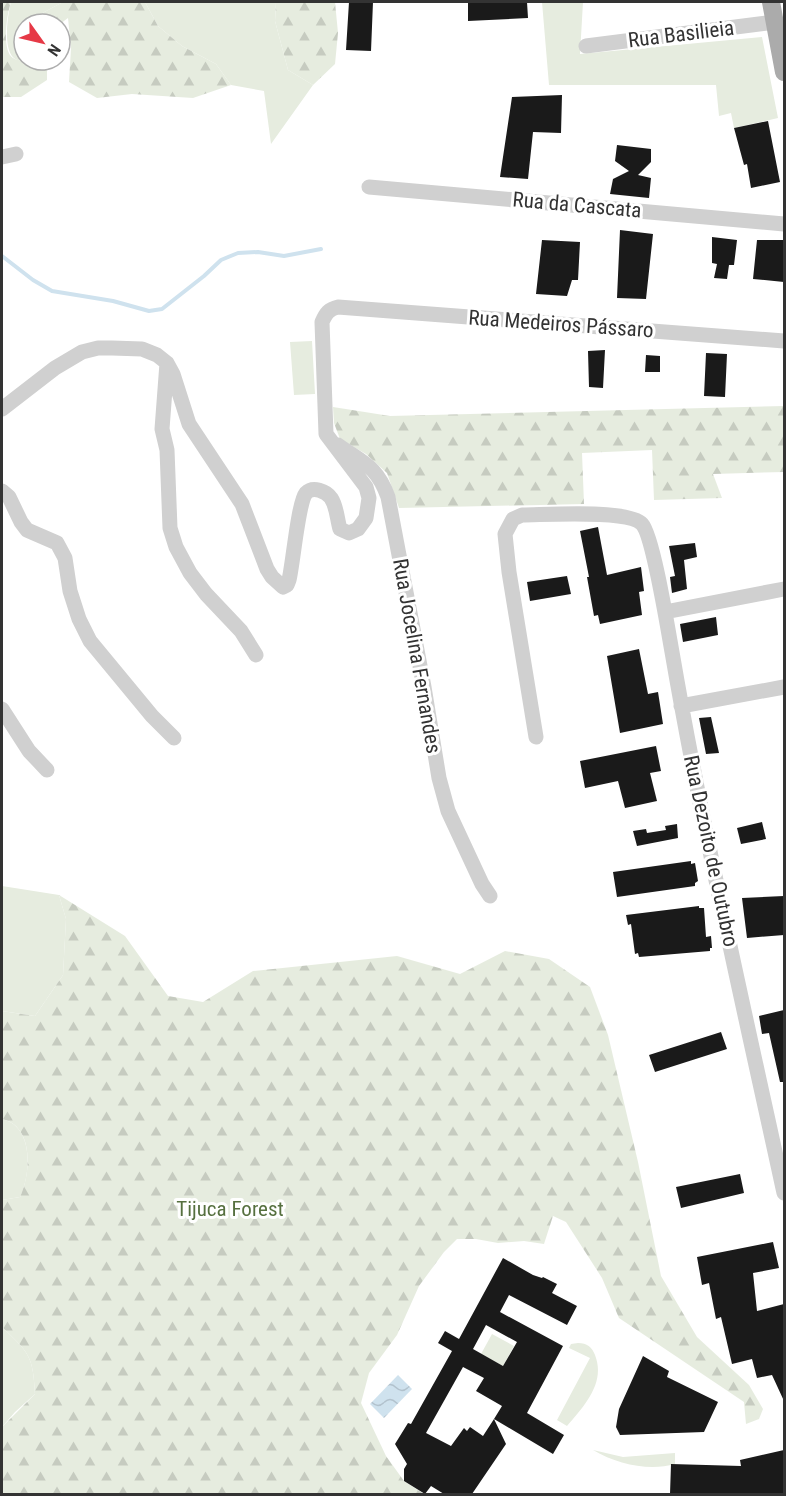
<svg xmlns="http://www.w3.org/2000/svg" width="786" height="1496" font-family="'Roboto Condensed',sans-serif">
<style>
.green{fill:#e6ecdf}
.forest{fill:url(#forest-firs)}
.water{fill:url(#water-waves)}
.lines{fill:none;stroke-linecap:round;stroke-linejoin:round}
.stream{stroke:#cfe2ee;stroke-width:4}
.building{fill:#1a1a1a;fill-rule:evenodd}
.minor{stroke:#d0d0d0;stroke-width:15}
.major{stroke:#ababab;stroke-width:18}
.labels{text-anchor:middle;stroke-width:6;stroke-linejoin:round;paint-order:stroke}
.street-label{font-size:21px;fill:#333;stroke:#fff}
.park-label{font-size:21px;fill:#56703f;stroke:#fff}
</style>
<defs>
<pattern id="forest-firs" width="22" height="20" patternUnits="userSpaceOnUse" patternTransform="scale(1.5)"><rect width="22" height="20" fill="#e6ecdf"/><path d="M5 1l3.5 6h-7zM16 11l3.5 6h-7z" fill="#c6cbc0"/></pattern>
<pattern id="water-waves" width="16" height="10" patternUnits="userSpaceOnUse" patternTransform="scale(1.5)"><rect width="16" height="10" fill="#cfe2ee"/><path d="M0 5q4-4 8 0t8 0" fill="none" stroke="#b2c2cd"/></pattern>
</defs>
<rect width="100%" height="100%" fill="#fff"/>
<path class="green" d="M11,2H63L35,17L32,24H24L25,60C0,66 7,17 11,2Z
M145,2H276L275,21L288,70L313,85L271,144L264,91L231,85L216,64L182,46L158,26Z
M542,2H583L580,54L762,37L778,118L734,128L731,113L719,116L716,85H549Z
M312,341L315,394L294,395L290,342Z
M2,886L59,895L66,919L63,975L35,1016L2,1011Z
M2,1119C34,1126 31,1174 20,1197L2,1200Z
M2,1327C29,1353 33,1355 35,1394L15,1412L2,1427Z
M492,1334L514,1346L503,1366L481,1354Z
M578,1343C587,1343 592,1347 595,1355C606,1383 584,1406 567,1426L557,1420L590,1358L569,1348L571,1344Z
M593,1450L623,1457L675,1453V1464C650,1471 618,1465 593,1450Z"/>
<path class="forest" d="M2,2H11C7,14 1,50 13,58C21,63 37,60 47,60V80L21,97H2Z
M63,2H145L158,26L182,46L216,64L231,85L193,98L132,94L97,98L69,82L71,48L68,18L60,24H32L35,17Z
M276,2H335L338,33L335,64L313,85L288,70L275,21Z
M784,406V472L713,474L722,498L654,500L652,450L582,453L584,504L399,508L387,473L366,454L340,439L334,423L333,407L390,416Z
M59,895L125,936L168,996L203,1002L253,971L397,956L460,974L505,951L549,959L590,987L608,1035L638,1162L661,1276L697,1337L749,1385L763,1409L759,1419L746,1424L744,1402L619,1318L602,1278L566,1222L553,1216L544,1244L524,1241L498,1243L476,1239H457L444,1252L419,1286L397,1335L369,1373L361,1403L386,1456L404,1481L424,1494H2V1427L35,1394C33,1355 29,1353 2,1327V1200L20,1197C31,1173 34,1126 2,1119V1011L35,1016L63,975L66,919Z"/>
<path class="water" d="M398,1375L412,1389L384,1418L370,1404Z"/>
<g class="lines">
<path class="stream" d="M2,256L33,280L52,291L113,301L149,311L162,309L204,276L221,260L238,253L258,252L284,256L321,249"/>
</g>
<path class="building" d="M349,2H373L371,51L346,50Z
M468,2H527L528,18L468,21Z
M562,95L561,133L533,132L528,179L500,177L512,97Z
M768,121L780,182L751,188L747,164L744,165L734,128Z
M617,145L651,149V162L638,175L651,178L649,198L610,194L613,179L629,171L615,161Z
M620,230L653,234L646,299L617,298Z
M712,237L737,240L734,265H729L727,279L714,278L717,264L712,263Z
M542,240L580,242L578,280H572L567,296L536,294Z
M757,240H784V282L753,279Z
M605,350L603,388L589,387L588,351Z
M706,353L727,354L725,397L704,396Z
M646,355L660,356V372H645Z
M598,527L607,575L641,567L644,591L639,592L642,615L600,624L598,615L594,616L587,577H589L580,531Z
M695,543L697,557L684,560L687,589L672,593L670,577L675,576L669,546Z
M567,576L571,594L530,601L527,582Z
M716,617L718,635L683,642L680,624Z
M639,649L648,694L658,692L663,724L620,733L607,656Z
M711,717L719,753L706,754L699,718Z
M656,746L661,771L650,773L657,801L625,808L618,781L585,788L580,761Z
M762,822L766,839L741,844L737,828Z
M677,824L678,838L637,846L633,831L646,829L647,833L666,830L665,826Z
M691,861V864L695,863L698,881L695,883V886L617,897L613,872Z
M784,896V935L747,938L742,898Z
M699,906V908H704L706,937L711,936L712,948H710V951L639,957L638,953L635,954L631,924L628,925L626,915Z
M784,1010V1082H780L769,1033L762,1034L759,1016Z
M721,1032L727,1049L655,1072L649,1055Z
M740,1174L744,1193L681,1208L676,1187Z
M773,1242L779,1268L753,1273L757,1311L784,1304V1401L772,1375L757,1378L752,1359L732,1364L721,1317L716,1319L709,1283L702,1285L697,1257Z
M503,1258L533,1275L542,1278L543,1277L557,1284L552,1293L577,1306L567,1325L509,1295L500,1312L563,1346L527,1413L564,1435L553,1454L494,1419L502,1406L476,1391L484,1378L463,1367L426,1433L451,1446L464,1428L467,1431L470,1427L483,1436L494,1419L506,1444L472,1494H444L431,1486L425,1494L404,1481V1469L407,1464L395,1444L408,1423L411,1424L452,1351L438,1343L445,1331L459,1339ZM486,1325L517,1342L503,1366L473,1349Z
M643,1356L669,1371L667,1377L718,1402L704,1432L620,1435L616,1427L619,1409Z
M784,1450V1494H670L671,1464L741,1466L740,1460Z"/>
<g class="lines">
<path class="minor" d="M586,46L775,22
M2,157L16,154
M369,187L784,224
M167,363L162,429L167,450L170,528L176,547L190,573L206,594L241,631L256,655
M2,409L55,368L82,352L98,348H112L142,349L157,355L167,363L173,374L189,424L242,504L267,569L272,577L283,587L287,585L289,580C293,564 298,503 306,493C313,486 326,491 331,498C337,507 337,519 340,529L349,533L358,529L366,518L369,498L366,487L326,434L322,322C326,313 329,309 338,307L784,341
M338,445C363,463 377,466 388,497L424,687L439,778L448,811L482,884L490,896
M2,491L9,497L21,522L27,530L57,543L65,558L70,591L79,619L90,641L152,716L174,738
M665,612L784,589
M681,706L784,687
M2,709L29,751L47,770
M536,737L509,572L505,534L513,519L522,515C545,515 628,509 642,524C653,536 668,630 672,652C703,833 745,1013 784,1193"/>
<path class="major" d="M771,2L784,72"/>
</g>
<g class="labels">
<g class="street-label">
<text transform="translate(681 34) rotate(-7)" y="7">Rua Basilieia</text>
<text transform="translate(577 205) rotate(5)" y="7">Rua da Cascata</text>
<text transform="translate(561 324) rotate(4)" y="7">Rua Medeiros Pássaro</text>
<text transform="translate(417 656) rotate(80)" y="7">Rua Jocelina Fernandes</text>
<text transform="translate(711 851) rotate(78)" y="7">Rua Dezoito de Outubro</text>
</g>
<g class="park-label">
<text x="230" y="1216">Tijuca Forest</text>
</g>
</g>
<rect width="786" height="1496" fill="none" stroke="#333333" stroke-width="6"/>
<g transform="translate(42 42) rotate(124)"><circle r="28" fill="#ffffff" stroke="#adadad" stroke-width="1.5"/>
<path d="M0-4.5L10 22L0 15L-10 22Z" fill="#e63946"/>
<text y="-9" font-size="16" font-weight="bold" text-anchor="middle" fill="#333333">N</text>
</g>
</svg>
